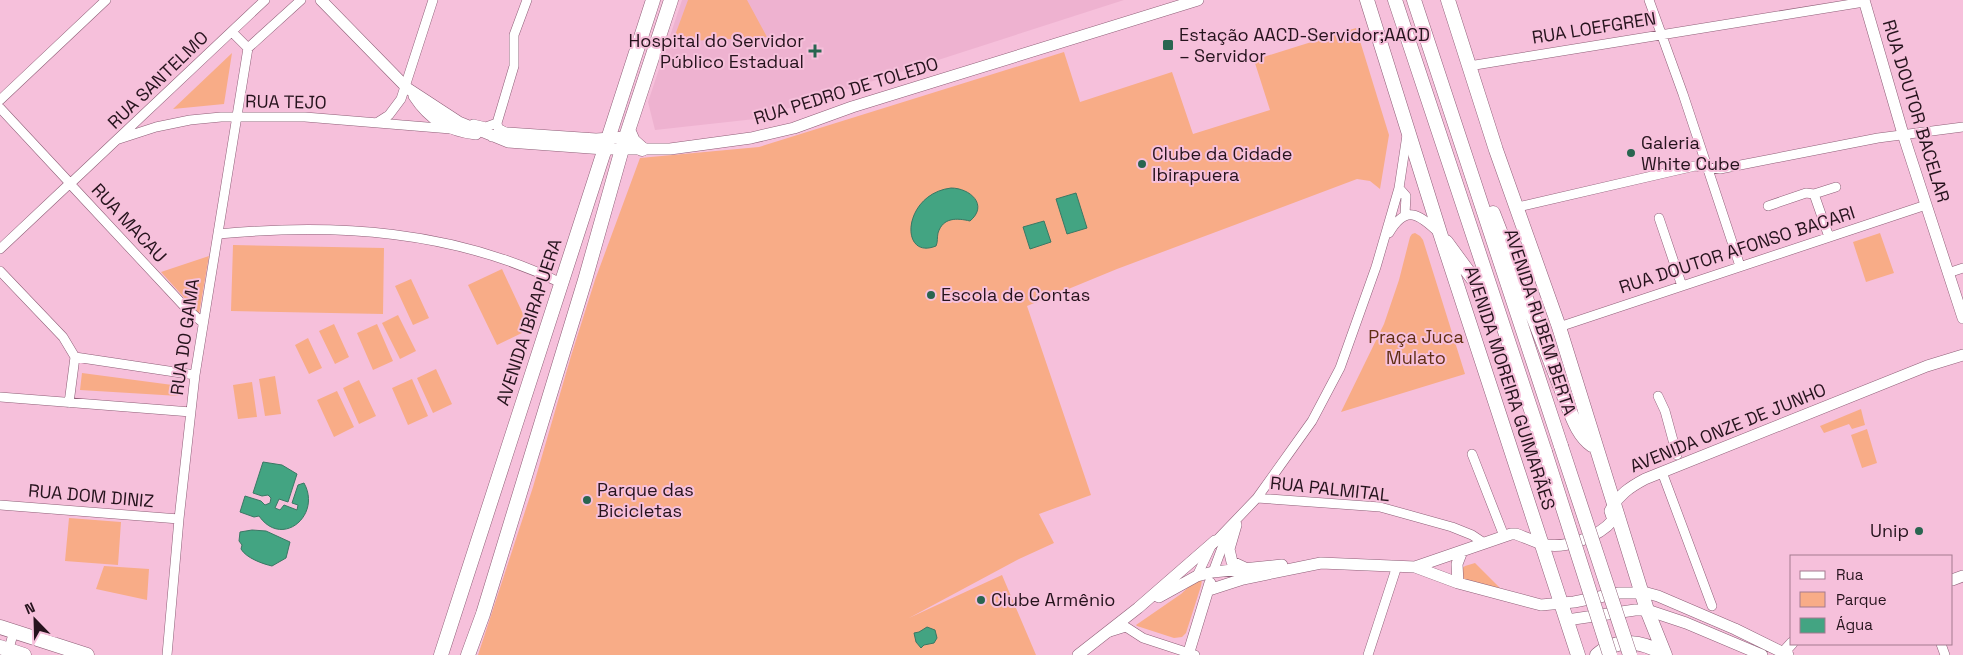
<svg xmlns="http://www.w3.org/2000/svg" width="1963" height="655" font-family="'Space Grotesk',sans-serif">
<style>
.built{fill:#eeb2d0}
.green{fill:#f8ac87}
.water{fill:#43a482;stroke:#3a7864}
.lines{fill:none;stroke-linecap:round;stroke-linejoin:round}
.minor-casing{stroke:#8e5e77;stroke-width:10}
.tertiary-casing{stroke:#8e5e77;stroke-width:12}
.primary-casing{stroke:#8e5e77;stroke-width:15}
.trunk-casing{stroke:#8e5e77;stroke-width:15}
.minor{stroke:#fff;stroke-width:9}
.tertiary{stroke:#fff;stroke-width:11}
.primary{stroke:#fff;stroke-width:14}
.trunk{stroke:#fff;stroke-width:14}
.trunk-bridge-casing{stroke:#8e5e77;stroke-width:15;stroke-linecap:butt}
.trunk-bridge{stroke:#fff;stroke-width:14}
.poi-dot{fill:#296550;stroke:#f6c0db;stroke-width:2}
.labels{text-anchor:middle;stroke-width:4;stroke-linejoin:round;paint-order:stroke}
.street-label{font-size:18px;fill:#26131d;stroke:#f6c0db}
.poi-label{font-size:18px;fill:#26131d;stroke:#f6c0db;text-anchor:start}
.park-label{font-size:18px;fill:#5f2e13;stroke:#f6c0db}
</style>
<rect width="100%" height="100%" fill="#f6c0db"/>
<path class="built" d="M682,0H1124L755,119L655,130L648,102Z"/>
<path class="green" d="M688,0H747L767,37L690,41L674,38Z
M1356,28L1389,135L1380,189L1370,181L1357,179L1117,269L1027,306L1091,495L1039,514L1054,543L1019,559L909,618L1002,575L1036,655H478L533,487L571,356L595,280L640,158L759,147L1064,52L1080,102L1172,72L1193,134L1270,110L1254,60Z
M232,53L224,104L173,109Z
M1415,233L1420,236L1423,240L1465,374L1341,412L1384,324L1399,280L1410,237L1412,234Z
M1880,233L1894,273L1866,282L1853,242Z
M233,245L384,248L383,314L231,311Z
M209,256L199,314L161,272Z
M502,269L530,329L497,345L468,285Z
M411,279L429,318L413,325L395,286Z
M398,315L416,351L400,359L382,323Z
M334,324L349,357L335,364L319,331Z
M377,324L393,361L373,370L357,333Z
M308,338L322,368L309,374L295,345Z
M436,369L452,404L433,413L417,378Z
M82,373L180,386L179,396L80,390Z
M275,376L281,414L265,416L259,379Z
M412,379L428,416L408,425L392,388Z
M359,380L376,416L359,424L343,388Z
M252,382L257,417L238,419L233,385Z
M337,391L354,427L334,437L317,400Z
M1861,409L1865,425L1852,429L1849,424L1824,433L1820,426Z
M1867,429L1877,463L1862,468L1851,435Z
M69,518L121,522L118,565L65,561Z
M1475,563L1502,590L1465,582L1461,576V569L1465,566Z
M104,566L149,569L147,600L96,589Z
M1196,580H1202L1201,586L1186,633L1182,637L1174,638L1137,626L1136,625L1181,594Z"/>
<path class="water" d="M951,188C970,188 989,205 970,221C957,218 943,217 938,233C937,237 938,242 936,246C899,261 902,194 951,188Z
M1076,193L1087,228L1067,234L1056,199Z
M1044,221L1051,242L1030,249L1023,227Z
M263,462L282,465L297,474L288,502L279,499L275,508L280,510L284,505L297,510L298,505L292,503L298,485L304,483C322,515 282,549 259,516L254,517L240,512L245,496L261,501L265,505L270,503L271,498L268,495L262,496L253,493Z
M252,530L266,531L290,542L286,558L272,566C263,564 246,558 241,549L242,545L239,541L240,532Z
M927,627L935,630L937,638L934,643L924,645L921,648L916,642L914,633L919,632Z"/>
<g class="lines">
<g class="minor-casing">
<path id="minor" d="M1649,0L1683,94L1740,266
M232,32L248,48
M248,48L301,0
M1469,66L1864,2
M0,100L106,0
M0,108L68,181
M378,122L389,115L401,99L433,0
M473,124L486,127L497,123
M507,133L498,128L497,123L514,66V35L527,0
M119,139L156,127L190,120L221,117H305L451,129
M73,181L265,0
M73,187L184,306L203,323
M1399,188L1406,196L1405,214
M1814,194L1829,237
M1768,206L1806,193L1814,194L1836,187
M1518,207L1695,166L1720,169L1878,138L1963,127
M1659,218L1682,286
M1389,233C1406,204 1419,214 1439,233
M218,234C336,223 453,230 561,283
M0,249L67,186
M0,271L63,337L75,357
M1948,273L1963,268
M1559,327L1926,205
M1658,396L1665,411L1677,455
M0,397L191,412
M69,403L75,357L195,375
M1472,454L1504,536
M1662,472L1712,606
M1257,498L1380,507L1452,527L1472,535L1484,543
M0,505L179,519
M1213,572L1223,545L1232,532
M1197,576L1211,546L1257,498L1312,421L1340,368L1376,267L1399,188L1407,135
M1110,632L1126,627L1143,638L1195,655
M1941,644L1945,655
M7,655L14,631
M167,655L179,519L195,375L248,48
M1368,655L1397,566"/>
</g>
<g class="tertiary-casing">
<path id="tertiary" d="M321,0L407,88L459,122L508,142L604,149H670L751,138L794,128L852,107L1198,0
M1864,0L1903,134L1963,318
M414,96C429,119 448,131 476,134
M492,136L507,133L596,139L627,137
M1236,525L1229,549L1232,562L1245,568
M1415,567L1511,534H1516C1524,537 1533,541 1542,544C1564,550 1599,537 1613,520L1610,511C1618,495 1630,487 1645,479L1927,366L1963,355
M1952,580L1963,576
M1458,583L1457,564L1462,551
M1209,590L1243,579L1321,563L1415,567L1458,583L1541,605L1574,602L1619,593H1647L1658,596L1735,629L1788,655
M1159,597L1197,576L1213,572L1282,565
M1567,620L1635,610H1647L1686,623L1762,655
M1078,655L1138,608L1215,541
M1188,655L1210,583
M1781,655L1792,643"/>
</g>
<g class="primary-casing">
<path id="primary" d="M629,132L633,141L642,149
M0,627L87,655
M0,647L24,655
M441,655L653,0
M468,655L483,614L585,280L622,149L671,0"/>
</g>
<g class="trunk-casing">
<path id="trunk" d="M1367,0L1440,233L1578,655
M1395,0L1545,452
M1414,0L1561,446
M1448,0L1496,150L1559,327L1647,610L1665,655
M1493,213L1567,404C1573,419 1579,436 1592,445
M1446,242L1491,303
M1597,655C1618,637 1642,641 1664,654"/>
</g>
<use href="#minor" class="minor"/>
<use href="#tertiary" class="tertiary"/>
<use href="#primary" class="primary"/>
<use href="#trunk" class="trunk"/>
<g class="trunk-bridge-casing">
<path id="trunk-bridge" d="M1561,446L1630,655
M1545,452L1610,655"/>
</g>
<use href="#trunk-bridge" class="trunk-bridge"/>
</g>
<g class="poi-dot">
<rect x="1162" y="39" width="12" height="12" rx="2.5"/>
<path d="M812.5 43.5h5v5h5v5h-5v5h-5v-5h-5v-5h5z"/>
<circle cx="1631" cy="153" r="5"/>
<circle cx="1142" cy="164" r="5"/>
<circle cx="931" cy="295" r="5"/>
<circle cx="587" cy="500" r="5"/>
<circle cx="1919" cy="531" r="5"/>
<circle cx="981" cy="600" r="5"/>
</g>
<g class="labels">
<g class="street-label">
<text transform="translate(1594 28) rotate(-9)" y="6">RUA LOEFGREN</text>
<text transform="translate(158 80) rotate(-44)" y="6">RUA SANTELMO</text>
<text transform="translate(846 91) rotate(-17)" y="6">RUA PEDRO DE TOLEDO</text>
<text transform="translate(286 102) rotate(1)" y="6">RUA TEJO</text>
<text transform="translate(1916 111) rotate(73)" y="6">RUA DOUTOR BACELAR</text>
<text transform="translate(129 223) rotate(47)" y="6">RUA MACAU</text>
<text transform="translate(1737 250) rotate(-18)" y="6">RUA DOUTOR AFONSO BACARI</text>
<text transform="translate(529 322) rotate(-72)" y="6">AVENIDA IBIRAPUERA</text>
<text transform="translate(1540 322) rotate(72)" y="6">AVENIDA RUBEM BERTA</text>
<text transform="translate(185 337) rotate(-82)" y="6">RUA DO GAMA</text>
<text transform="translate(1510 388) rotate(72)" y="6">AVENIDA MOREIRA GUIMARÃES</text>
<text transform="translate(1728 428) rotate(-22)" y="6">AVENIDA ONZE DE JUNHO</text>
<text transform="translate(1330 489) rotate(6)" y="6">RUA PALMITAL</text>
<text transform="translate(91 496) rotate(5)" y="6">RUA DOM DINIZ</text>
</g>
<g class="poi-label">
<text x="1179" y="41">Estação AACD-Servidor;AACD<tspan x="1179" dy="21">– Servidor</tspan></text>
<text x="804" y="47" text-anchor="end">Hospital do Servidor<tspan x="804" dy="21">Público Estadual</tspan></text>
<text x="1641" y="149">Galeria<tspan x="1641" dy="21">White Cube</tspan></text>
<text x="1152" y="160">Clube da Cidade<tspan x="1152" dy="21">Ibirapuera</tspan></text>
<text x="941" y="301">Escola de Contas</text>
<text x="597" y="496">Parque das<tspan x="597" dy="21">Bicicletas</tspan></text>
<text x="1909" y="537" text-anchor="end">Unip</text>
<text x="991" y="606">Clube Armênio</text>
</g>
<g class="park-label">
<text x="1416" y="343">Praça Juca<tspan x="1416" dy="21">Mulato</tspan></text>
</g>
</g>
<rect x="1790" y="555" width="162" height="90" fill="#f6c0db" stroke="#a37b8f"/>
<rect x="1800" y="571" width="25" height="8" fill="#ffffff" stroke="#a37b8f"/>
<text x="1836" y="580" font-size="15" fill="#26131d">Rua</text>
<rect x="1800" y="592" width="25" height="15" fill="#f8ac87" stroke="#a37b8f"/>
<text x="1836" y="605" font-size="15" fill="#26131d">Parque</text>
<rect x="1800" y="618" width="25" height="15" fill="#43a482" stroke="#a37b8f"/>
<text x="1836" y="630" font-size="15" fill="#26131d">Água</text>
<g transform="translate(35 620) rotate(337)" stroke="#f6c0db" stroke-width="4" paint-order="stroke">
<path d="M0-4L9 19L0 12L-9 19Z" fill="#26131d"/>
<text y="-8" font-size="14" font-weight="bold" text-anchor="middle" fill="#26131d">N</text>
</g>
</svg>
